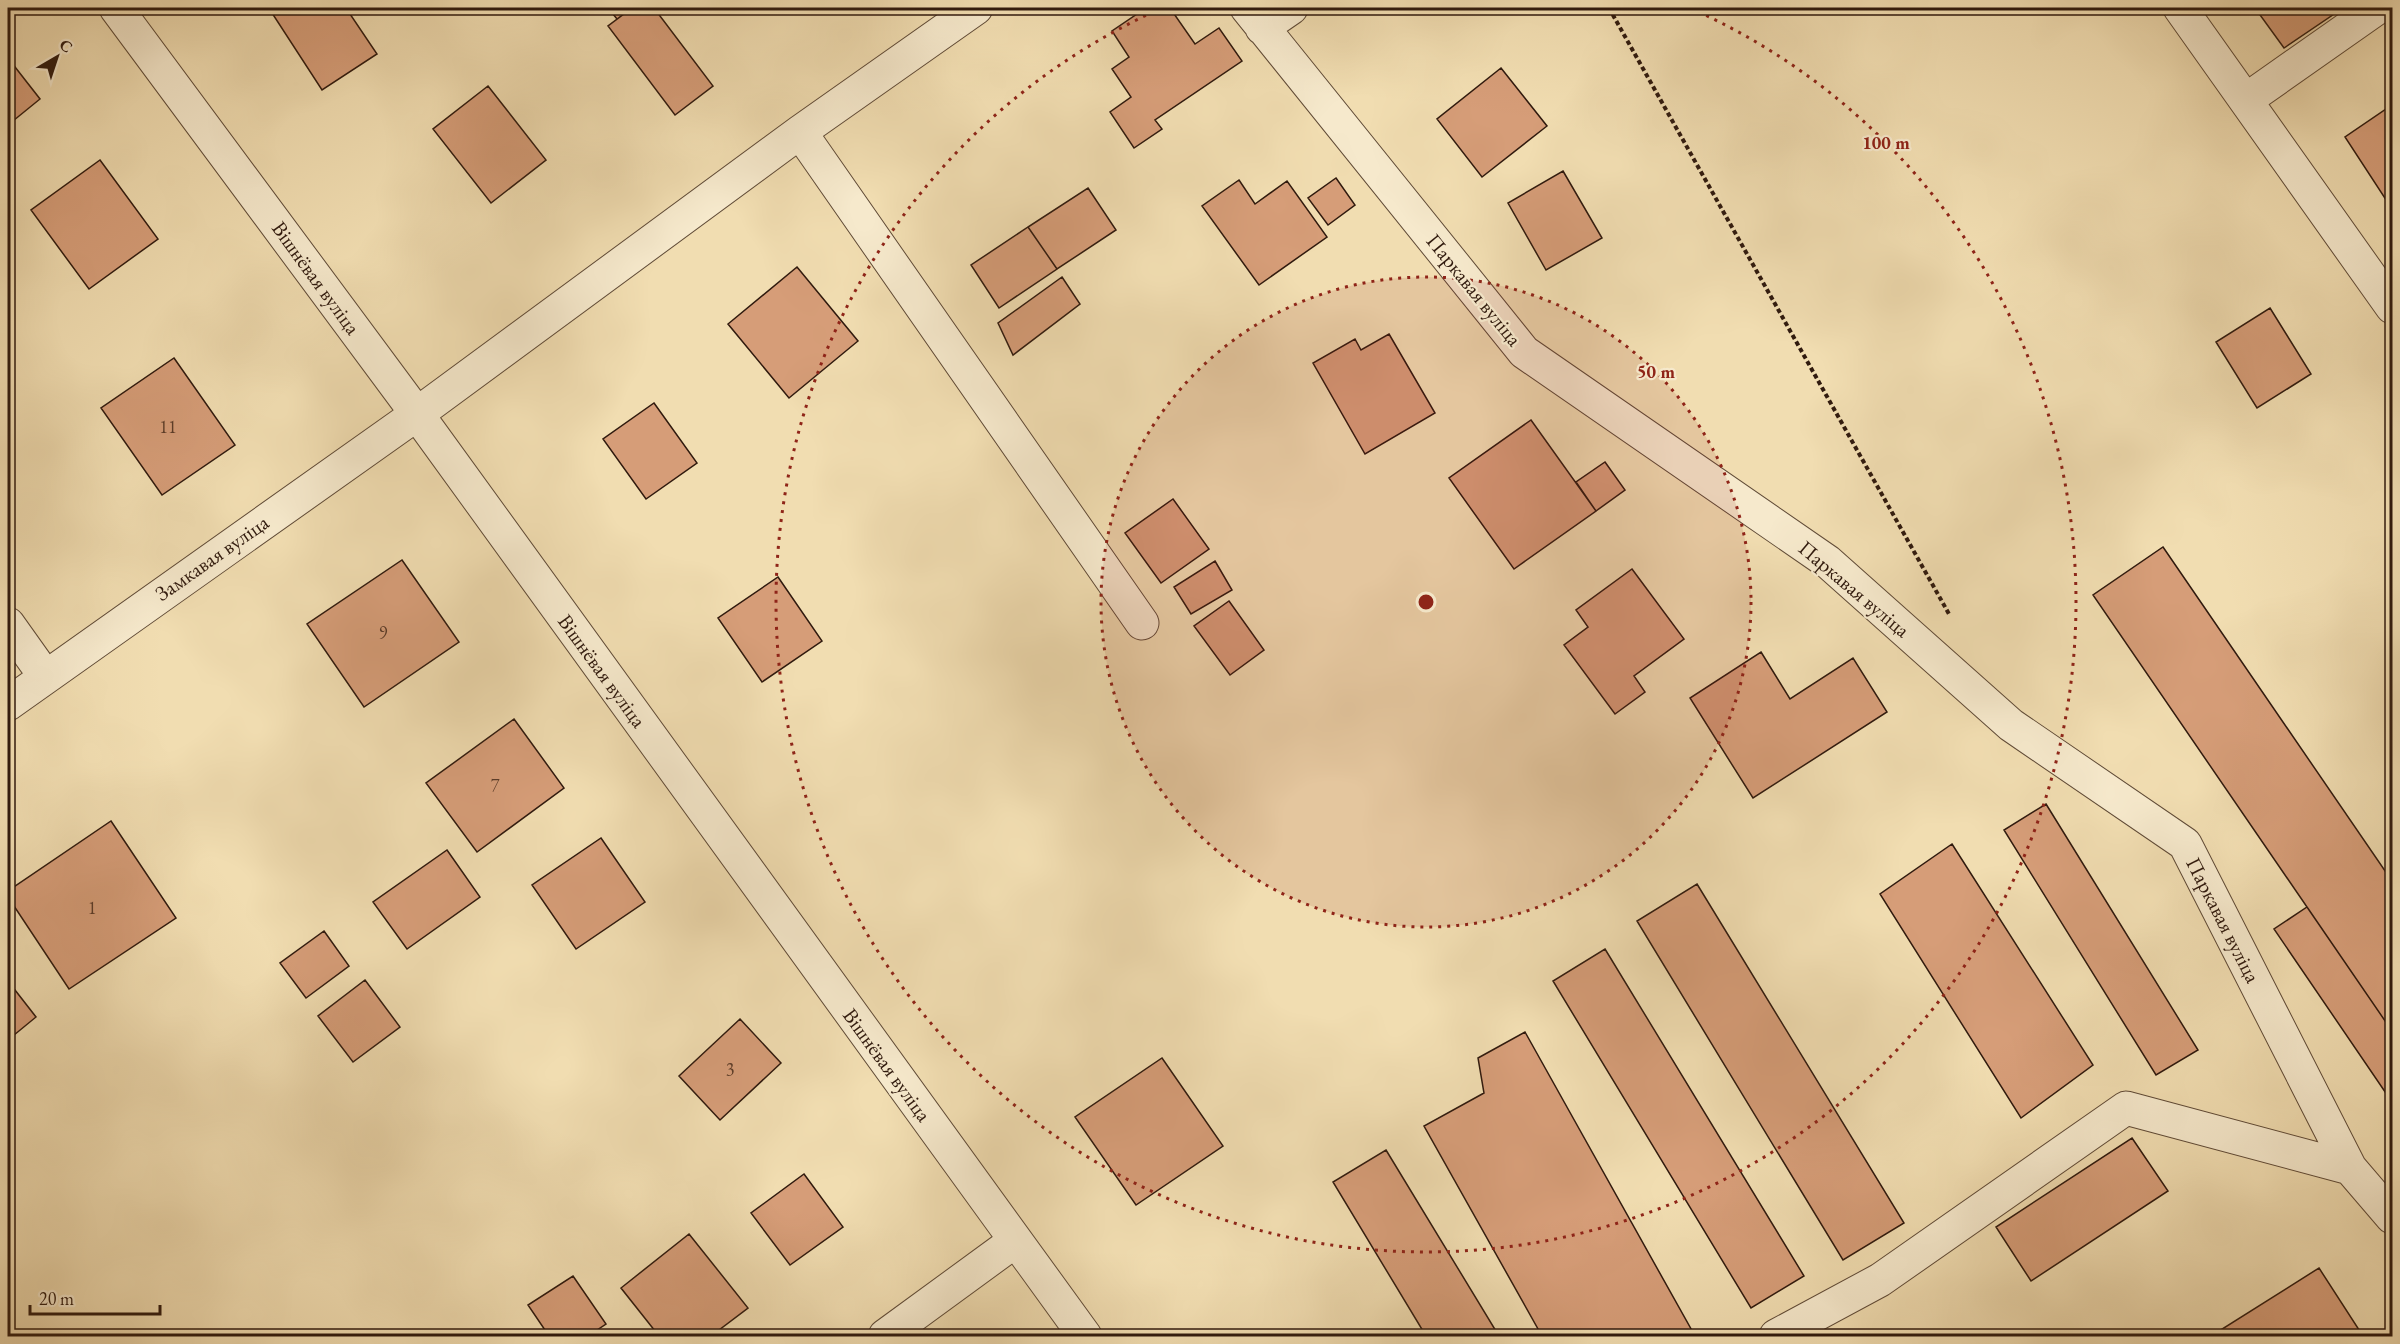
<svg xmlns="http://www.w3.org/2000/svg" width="2400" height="1344" font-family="'EB Garamond',serif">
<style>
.building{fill:#d69d78;stroke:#301a0e;stroke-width:1.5}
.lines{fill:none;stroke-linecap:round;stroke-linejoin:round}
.minor-casing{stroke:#604b37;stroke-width:35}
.path{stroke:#301a0e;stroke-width:4;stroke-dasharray:4.5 3;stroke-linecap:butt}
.minor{stroke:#f6e9cc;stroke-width:33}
.ring{fill:none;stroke:#8f2418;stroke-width:3;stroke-dasharray:3 6}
.labels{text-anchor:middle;stroke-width:4.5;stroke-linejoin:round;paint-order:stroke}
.number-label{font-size:18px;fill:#5a3b28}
.street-label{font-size:21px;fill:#301a0e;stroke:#f6e9cc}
.centre{fill:#8f2418;stroke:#f6e9cc;stroke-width:3}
.ring-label{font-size:18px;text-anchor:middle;font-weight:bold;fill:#8f2418;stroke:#f6e9cc;stroke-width:4.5;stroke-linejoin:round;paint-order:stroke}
</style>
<rect width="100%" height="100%" fill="#f1ddb1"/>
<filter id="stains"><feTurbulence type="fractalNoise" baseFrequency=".00333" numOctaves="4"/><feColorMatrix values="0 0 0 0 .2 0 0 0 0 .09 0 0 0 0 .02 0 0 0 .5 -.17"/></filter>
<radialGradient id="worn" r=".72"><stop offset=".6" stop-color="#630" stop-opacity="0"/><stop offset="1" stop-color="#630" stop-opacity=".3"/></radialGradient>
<path class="building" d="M281,8H346L377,54L322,90L272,13Z
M608,8H632L617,19Z
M632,8H654L713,86L675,115L608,26Z
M1146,8H1170L1195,44L1219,28L1242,61L1155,120L1162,129L1134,148L1110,112L1131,97L1112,69L1129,57L1112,31Z
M2255,8H2343L2284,48Z
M8,58L40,99L8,125Z
M1501,68L1547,126L1482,177L1437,119Z
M488,86L546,160L491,203L433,129Z
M2392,105V209L2345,137Z
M100,160L158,239L89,289L31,210Z
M1563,171L1602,238L1546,270L1508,203Z
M1336,178L1355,205L1328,225L1308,198Z
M1239,180L1255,204L1287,181L1327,237L1259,285L1202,206Z
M1088,188L1116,230L1057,269L1028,227Z
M1028,227L1057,269L999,308L971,265Z
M797,267L858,341L789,398L728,324Z
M1062,277L1080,304L1013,355L998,323Z
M2270,308L2311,374L2257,408L2216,342Z
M1389,334L1435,413L1365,454L1313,363L1355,339L1361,350Z
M174,358L235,445L162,495L101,408Z
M654,403L697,463L646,499L603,439Z
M1531,420L1596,511L1514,569L1449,478Z
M1605,462L1625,490L1596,511L1576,482Z
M1173,499L1209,549L1161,583L1125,533Z
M2163,547L2392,881V1031L2093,595Z
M402,560L459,642L364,707L307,624Z
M1215,561L1232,590L1191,614L1174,587Z
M1632,569L1684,639L1634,676L1645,692L1615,714L1564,645L1588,627L1576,610Z
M778,577L822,641L762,682L718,618Z
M1229,601L1264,650L1230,675L1194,626Z
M1761,652L1790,699L1853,658L1887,712L1753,798L1690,698Z
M514,719L564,788L477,852L426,783Z
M2046,804L2198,1050L2156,1075L2004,830Z
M111,821L176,918L69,989L8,897V891Z
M601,838L645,902L576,949L532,885Z
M1952,844L2093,1065L2021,1118L1880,894Z
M447,850L480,897L407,949L373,902Z
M1697,884L1904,1223L1843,1260L1637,921Z
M2307,907L2392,1031V1102L2274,929Z
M324,931L349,966L306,998L280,963Z
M1605,949L1804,1276L1751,1308L1553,981Z
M365,980L400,1027L353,1062L318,1016Z
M8,981L36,1017L8,1040Z
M740,1019L781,1063L720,1120L679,1076Z
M1525,1032L1695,1336H1542L1424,1126L1484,1093L1478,1058Z
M1162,1058L1223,1146L1136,1205L1075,1117Z
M2132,1138L2168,1191L2031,1281L1996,1227Z
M1386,1150L1499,1336H1426L1333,1182Z
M804,1174L843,1227L790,1265L751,1213Z
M689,1234L748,1308L711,1336H659L621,1288Z
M2319,1268L2363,1336H2211Z
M573,1276L606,1324L588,1336H549L528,1305Z"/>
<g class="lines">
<g class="minor-casing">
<path id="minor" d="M116,8L417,414L1085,1336
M1247,8L1524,352L1828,562L2011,725L2185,844L2350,1168L2392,1217
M2180,8L2392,307
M1262,28L1291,8
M2246,100L2377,8
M800,132L1142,623
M8,624L45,676
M8,704L417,414L800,132L976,8
M885,1336L1015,1241
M1776,1336L1880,1280L2126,1108L2350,1168"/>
</g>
<path class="path" d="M1609,8L1949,614"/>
<use href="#minor" class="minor"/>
</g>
<circle cx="1426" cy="602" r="325" fill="#8f2418" fill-opacity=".12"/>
<g class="ring">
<circle cx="1426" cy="602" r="325"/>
<path d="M1690 8A650 650 0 1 1 1162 8"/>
</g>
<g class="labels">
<g class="number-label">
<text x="168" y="433">11</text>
<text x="383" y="639">9</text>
<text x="495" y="792">7</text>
<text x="92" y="914">1</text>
<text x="730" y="1076">3</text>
</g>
<g class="street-label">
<text transform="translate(316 278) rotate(54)" y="7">Вішнёвая вуліца</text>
<text transform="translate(1474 290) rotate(51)" y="7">Паркавая вуліца</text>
<text transform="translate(212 558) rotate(-35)" y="7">Замкавая вуліца</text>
<text transform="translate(1854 589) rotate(40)" y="7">Паркавая вуліца</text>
<text transform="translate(602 671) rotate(54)" y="7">Вішнёвая вуліца</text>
<text transform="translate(2223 920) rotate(63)" y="7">Паркавая вуліца</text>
<text transform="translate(887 1065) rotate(54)" y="7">Вішнёвая вуліца</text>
</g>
</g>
<circle cx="1426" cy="602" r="9" class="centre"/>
<g class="ring-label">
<text x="1886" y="149">100 m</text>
<text x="1656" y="378">50 m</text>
</g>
<rect width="2400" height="1344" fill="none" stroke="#f1ddb1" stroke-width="30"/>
<rect x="9" y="9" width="2382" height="1326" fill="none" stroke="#301a0e" stroke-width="3"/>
<rect x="15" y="15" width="2370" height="1314" fill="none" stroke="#301a0e" stroke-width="1.5"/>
<g transform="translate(57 57) rotate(39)" stroke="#f6e9cc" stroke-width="4.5" paint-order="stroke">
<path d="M0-4.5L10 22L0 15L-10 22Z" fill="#301a0e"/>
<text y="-9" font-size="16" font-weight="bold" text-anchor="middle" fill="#301a0e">С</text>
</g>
<path d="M30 1305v9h130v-9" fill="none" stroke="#301a0e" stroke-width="3"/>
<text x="39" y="1305" font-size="18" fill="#301a0e" stroke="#f6e9cc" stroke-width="4.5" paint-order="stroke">20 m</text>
<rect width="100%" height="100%" filter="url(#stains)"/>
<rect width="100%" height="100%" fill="url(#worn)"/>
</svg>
